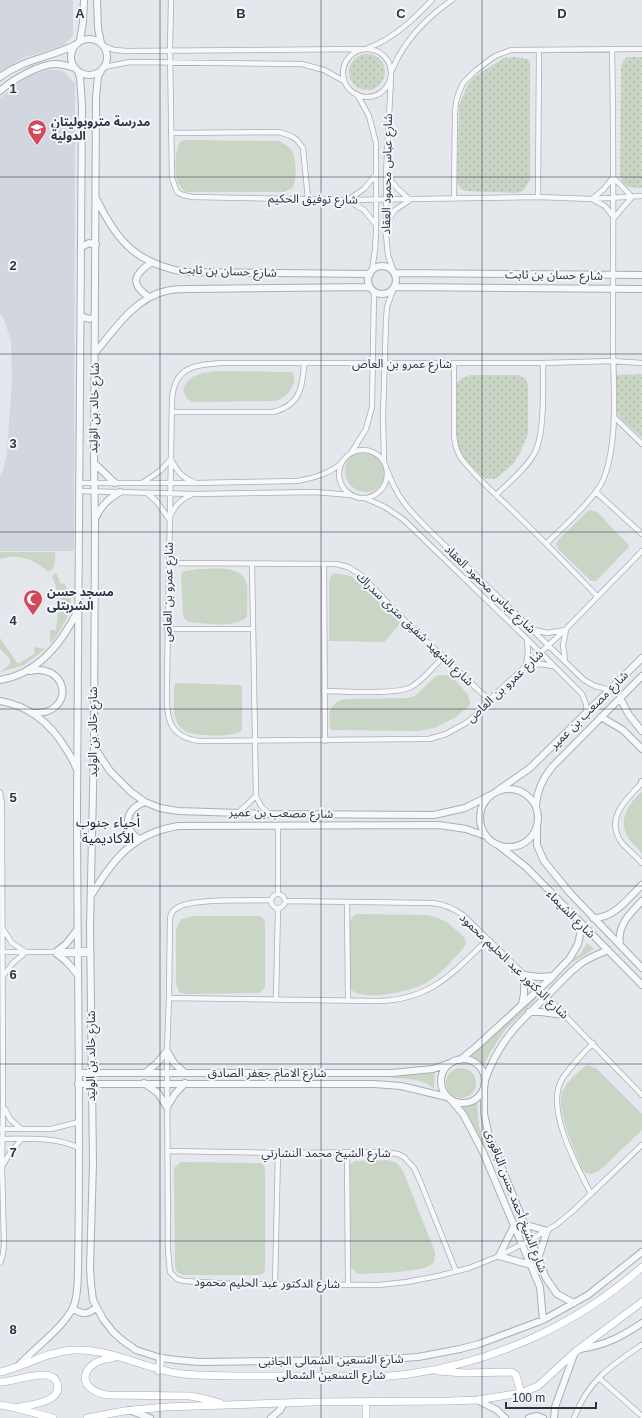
<svg xmlns="http://www.w3.org/2000/svg" width="642" height="1418" font-family="Helvetica,'Noto Sans Arabic',sans-serif">
<style>
.built{fill:#d2d6de}
.park{fill:url(#park-dots)}
.garden{fill:#c9d6c5}
.lines{fill:none;stroke-linecap:round;stroke-linejoin:round}
.minor-casing{stroke:#a9aeb7;stroke-width:6}
.tertiary-casing{stroke:#a9aeb7;stroke-width:8}
.primary-casing{stroke:#a3abb8;stroke-width:8}
.minor{stroke:#f7f8fa;stroke-width:4.5}
.tertiary{stroke:#f7f8fa;stroke-width:6}
.primary{stroke:#fff;stroke-width:7}
.grid{fill:none;stroke:#2b3445;stroke-width:1;stroke-opacity:0.55}
.labels{text-anchor:middle;stroke-width:4;stroke-linejoin:round;paint-order:stroke}
.poi-label{font-size:12px;font-weight:bold;fill:#2b3445;stroke:#f4f6f9;text-anchor:start}
.street-label{font-size:12px;fill:#2b3445;stroke:#f4f6f9}
.quarter-label{font-size:14px;fill:#1d2536;stroke:#f4f6f9}
.grid-label{font-size:13px;text-anchor:middle;font-weight:bold;fill:#2b3445;stroke:#f4f6f9;stroke-width:4;stroke-linejoin:round;paint-order:stroke}
</style>
<defs>
<pattern id="park-dots" width="8" height="8" patternUnits="userSpaceOnUse"><rect width="8" height="8" fill="#c9d6c5"/><path d="M2 2h.1M6 6h.1" fill="none" stroke="#adb8ab" stroke-width="1.8" stroke-linecap="round"/></pattern>
</defs>
<rect width="100%" height="100%" fill="#e4e7ec"/>
<path class="built" d="M0,0H73V35L62,47L25,57L0,71Z
M46,70H60L66,73L75,84L74,551H0V476L3,470L7,453L12,379L11,341L4,319L0,314V98L20,82L29,76Z"/>
<path class="park" d="M349 72a18 18 0 1 1 36 0a18 18 0 1 1-36 0Z
M515,57L528,59L530,63V180L523,191L517,193L465,191L461,189L457,183L459,106L468,84L474,77L504,58Z
M627,57H642V188C631,188 623,188 620,176L621,68L623,61Z
M642,374V438L620,418L614,409L615,376L619,375Z
M471,375H518L525,378L528,385V434L520,453L513,464L497,478L493,479H488L483,477L461,455L457,442V383L462,378Z"/>
<path class="garden" d="M185,140L279,141C284,144 289,146 292,151C296,158 298,183 291,189C290,189 285,191 285,192H186C183,190 180,187 178,183C174,175 175,149 180,142Z
M217,371L292,372C300,382 286,399 275,401L193,402L187,399L183,390C188,374 202,373 217,371Z
M345 471a21 21 0 1 1 42 0a21 21 0 1 1-42 0Z
M591,510L597,512L629,545L628,548L596,581H591L558,549L556,544L559,539L588,511Z
M0,552H55C55,560 57,568 48,572C35,559 18,554 0,559Z
M199,569C215,569 244,564 247,586C248,596 247,607 247,617C234,629 206,623 188,622L184,618L183,613L181,575L184,571Z
M56,573L61,584L64,583C66,587 71,593 71,597C72,614 60,632 50,644V630H56C58,609 61,596 52,576Z
M334,573L351,576L401,623L384,642L329,641V583L331,576Z
M0,638L18,664L35,653L34,647L45,649L24,665L0,672L10,664V659L0,649Z
M440,675H447L454,679L468,695L470,701V705L456,717L435,728L418,731L332,730L330,728C328,713 329,704 344,699L407,698L415,696L436,676Z
M178,683L239,685L242,686V730C235,738 198,736 187,732C184,731 180,727 178,724C172,714 174,699 174,687L175,684Z
M642,792V853C637,848 628,840 626,833C619,818 630,801 642,792Z
M357,914L428,915L438,918L448,923L464,937L466,942L464,947L459,953C449,964 438,977 424,984C410,991 359,1004 349,987V923L353,916Z
M196,916H259L263,918L265,922V987L261,992L256,993L186,994L179,992L176,984V929L181,919Z
M587,943L594,949L573,962L572,961L581,953Z
M535,995L537,998L505,1030L491,1051L482,1068L469,1057L498,1032Z
M587,1065L597,1069L642,1114V1130L599,1171L592,1174L586,1173L582,1169C575,1150 553,1106 564,1088C569,1080 577,1073 584,1067Z
M446 1083a15 15 0 1 1 30 0a15 15 0 1 1-30 0Z
M435,1072L434,1089C423,1078 406,1079 391,1078V1075Z
M477,1102L479,1126L486,1149L483,1150L475,1128L460,1107L473,1104Z
M388,1160L397,1163L403,1171L435,1252C435,1256 435,1261 432,1264C422,1273 374,1273 360,1274L356,1273L351,1267L350,1165L355,1161Z
M181,1162L261,1163C265,1165 265,1168 265,1173V1270L263,1274L254,1275H183L177,1272L175,1266L174,1168Z"/>
<g class="lines">
<g class="minor-casing">
<path id="minor" d="M171,0L170,51L172,178L177,192L183,195L192,197L348,200L538,197L592,199L642,196
M104,46L114,50L127,51L361,49
M368,48C393,39 414,19 432,0
M343 73a24 24 0 1 1 48 0a24 24 0 1 1-48 0Z
M104,67L130,62L302,64L324,70L344,81
M392,70C404,41 426,18 452,0
M391,78L386,174V235L388,255L393,270
M357,94L369,116L376,143V233L375,250L372,270
M171,133L279,132L291,136L297,140L303,148L308,199
M386,174L397,188L410,200L395,210L386,224
M613,177L632,197L614,218L605,206L592,199L604,189Z
M538,197L539,50
M349,199L364,189L376,174
M454,199L455,114L456,102L459,92L463,83L475,71L495,56L511,50L642,49
M349,201L364,210L376,225
M454,363V435C455,444 456,450 461,458C477,479 499,497 517,515C545,542 571,569 597,596
M642,363L612,361L543,363H223C195,365 174,366 172,400L167,681C167,710 163,736 199,741L420,739H429L446,734L466,723L476,715L489,700L566,629L642,551
M172,412H273C299,406 303,388 304,364
M614,417L642,444
M339 474a24 24 0 1 1 48 0a24 24 0 1 1-48 0Z
M351,453L366,429L372,407L374,291
M384,461L383,416L386,321L387,307L393,290
M387,470C397,497 407,508 427,528L584,680L595,686L610,690
M79,483H196L297,481C314,478 328,474 342,463
M142,483L160,471L171,459C176,470 182,478 194,482
M79,491L194,494L314,492L351,495
M596,492L642,534
M147,493L157,502L169,519
M496,495C509,482 525,470 534,454C545,436 543,386 543,363
M365,498L385,507L404,520L527,639L582,694L586,704L587,713
M171,515C175,505 181,499 191,495
M547,543C563,527 596,498 604,478C620,436 612,375 613,331C613,237 614,143 612,49
M170,563L336,564L348,567L361,575L407,623L489,700
M252,564L256,796L261,806L269,814
M324,564L325,741
M167,629H253
M535,630L547,633L565,630
M527,639L528,652L526,666L540,664L553,666
M565,660L563,645L566,630
M324,691C343,691 397,695 411,687C423,681 433,667 443,657
M642,783C626,799 604,819 622,843C628,850 636,856 642,863
M0,792L2,804L3,1105L2,1165L4,1244L3,1254L0,1263
M238,813L256,796
M278,894V826
M271 901a7 7 0 1 1 14 0a7 7 0 1 1-14 0Z
M271,900C252,901 191,898 177,908C173,910 171,913 170,918L169,998L167,1051L168,1250L170,1272L177,1279L184,1281L234,1284L378,1285L407,1282L438,1276L469,1268L499,1256L530,1240L556,1225L574,1210L642,1145
M285,901L432,903C444,904 453,908 463,915L539,989L642,1095
M347,902L348,1001
M0,952H49L90,950
M63,954H90
M3,976L13,963L26,952L12,943L3,929
M169,998L376,1001C429,1001 452,974 487,940
M276,999L278,908
M5,1109L10,1119L21,1129
M0,1129H51L79,1122
M0,1139C26,1139 55,1136 79,1148
M168,1151L278,1153L384,1152L398,1154L404,1157L414,1168L420,1181L456,1271
M347,1153L348,1285
M3,1165L11,1151L22,1139
M591,1194C577,1166 546,1111 561,1081C569,1067 582,1055 593,1043
M275,1285L278,1153
M599,1378L642,1416
M574,1418C588,1381 610,1366 642,1345"/>
</g>
<g class="tertiary-casing">
<path id="tertiary" d="M97,0L98,28L101,43
M71 57a18 18 0 1 1 36 0a18 18 0 1 1-36 0Z
M80,41L83,22L84,0
M101,71L98,77L96,97L94,463L95,521L94,746L90,927L93,1163L90,1268L91,1283L93,1300L103,1319L113,1332L122,1340L136,1350L161,1358L177,1360L199,1362L370,1360L418,1357L460,1349L479,1344L543,1320L588,1295L642,1252
M0,77C24,59 49,58 75,45
M0,91C12,80 39,64 56,64C62,64 68,66 75,68
M97,200C118,243 137,263 184,272L370,274
M82,247L89,243L96,245
M368 280a14 14 0 1 1 28 0a14 14 0 1 1-28 0Z
M395,273L642,275
M395,287L642,289
M149,297C129,284 134,274 152,262
M81,316L89,319L95,317
M95,353C113,331 136,297 166,291C173,289 180,289 188,289L370,287
M94,463L115,483
M96,517C101,506 109,498 120,492
M30,671C59,664 74,695 52,709C47,713 40,713 34,713
M0,680C38,674 62,643 78,610
M620,698L629,715L642,731
M0,701C29,706 51,724 66,749C70,755 74,761 76,768
M601,717L623,730L642,749
M94,747L110,771L131,792L145,802L160,808L178,811L269,814L434,815L465,808L491,795
M642,782V783
M480 818a29 29 0 1 1 58 0a29 29 0 1 1-58 0Z
M497,791L530,768L642,658
M536,805C537,791 543,778 552,767L642,676
M537,829V845L544,861L570,893L642,968
M139,839C122,828 125,809 145,802
M498,845L526,867L642,985
M92,894C114,858 134,833 178,826L439,825L466,829L486,836
M593,918C614,919 628,898 642,885
M620,945C617,926 629,914 642,901
M57,951L66,944L77,930
M57,954L66,961L78,975
M522,1004L524,994V975L538,977L553,976
M529,1012H541L563,1015
M441 1081a22 22 0 1 1 44 0a22 22 0 1 1-44 0Z
M460,1060L477,1046L550,979L570,958L578,944L582,925
M79,1073H392L433,1069L453,1062
M145,1073L157,1063L167,1051L174,1063L185,1073
M485,1080C499,1041 518,1023 548,995C559,984 570,971 583,962C591,957 599,954 608,950
M144,1083L158,1093L167,1107
M78,1084H374L401,1086L447,1097
M484,1085V1114L489,1136L546,1278L557,1294L574,1303
M450,1099L463,1114L483,1152L540,1287L543,1320
M167,1107L175,1094L185,1083
M524,1224L547,1231L538,1259
M514,1226L499,1256L531,1265
M73,1308C81,1315 89,1315 96,1307
M580,1349C606,1345 621,1337 642,1323
M18,1366C34,1348 69,1324 75,1302C78,1291 78,1279 78,1268C81,1112 77,957 77,801C78,569 81,337 82,105L80,78L78,71
M477,1400L497,1410L505,1418
M129,1410L150,1418
M271,1418L280,1410L284,1403
M529,1418L537,1416L543,1418
M554,1418L555,1407L575,1352"/>
</g>
<g class="primary-casing">
<path id="primary" d="M113,1358C83,1360 72,1388 107,1395L190,1396L206,1399L220,1403
M159,1371L161,1358
M438,1371L464,1373L512,1372L516,1375L521,1393
M0,1372C25,1366 47,1352 73,1350C111,1348 146,1370 183,1374C221,1377 260,1376 298,1376C335,1376 373,1379 409,1374C495,1362 578,1324 642,1267
M0,1382C15,1381 31,1374 46,1375C51,1376 56,1378 57,1383C64,1403 27,1405 15,1408
M0,1405L12,1407L53,1418
M87,1418L124,1411L165,1407L311,1402L450,1401L477,1400L521,1393L538,1386L575,1352L642,1302
M366,1418V1402"/>
</g>
<use href="#minor" class="minor"/>
<use href="#tertiary" class="tertiary"/>
<use href="#primary" class="primary"/>
</g>
<path class="grid" d="M160,0V1418M321,0V1418M482,0V1418M0,177H642M0,354H642M0,532H642M0,709H642M0,886H642M0,1064H642M0,1241H642"/>
<defs>
<g id="school-pin" transform="scale(1)"><path d="M0 17L-7.5 6A9.5 9.5 0 1 1 7.5 6Z" fill="#d1495b" stroke="#f4f6f9"/><path d="M0-5L7-2L0 1L-7-2ZM-4 1L0 2.5L4 1V4Q0 6-4 4Z" fill="#fff"/></g>
<g id="mosque-pin" transform="scale(1)"><path d="M0 17L-7.5 6A9.5 9.5 0 1 1 7.5 6Z" fill="#d1495b" stroke="#f4f6f9"/><path d="M3.5-4.9A6 6 0 1 0 3.5 4.9A5 5 0 1 1 3.5-4.9Z" fill="#fff"/></g>
</defs>
<g fill-rule="evenodd">
<use href="#school-pin" x="37" y="129"/>
<use href="#mosque-pin" x="33" y="599"/>
</g>
<g class="labels">
<g class="poi-label">
<text x="51" y="126">مدرسة متروبوليتان<tspan x="51" dy="14">الدولية</tspan></text>
<text x="47" y="596">مسجد حسن<tspan x="47" dy="14">الشربتلى</tspan></text>
</g>
<g class="street-label">
<text transform="translate(387 174) rotate(-89)" y="4">شارع عباس محمود العقاد</text>
<text transform="translate(313 199) rotate(1)" y="4">شارع توفيق الحكيم</text>
<text transform="translate(228 271) rotate(2)" y="4">شارع حسان بن ثابت</text>
<text transform="translate(554 275) rotate(1)" y="4">شارع حسان بن ثابت</text>
<text x="402" y="368">شارع عمرو بن العاص</text>
<text transform="translate(94 408) rotate(-89)" y="4">شارع خالد بن الوليد</text>
<text transform="translate(490 589) rotate(44)" y="4">شارع عباس محمود العقاد</text>
<text transform="translate(168 592) rotate(-89)" y="4">شارع عمرو بن العاص</text>
<text transform="translate(415 629) rotate(44)" y="4">شارع الشهيد شفيق مترى سدراك</text>
<text transform="translate(505 686) rotate(-43)" y="4">شارع عمرو بن العاص</text>
<text transform="translate(589 710) rotate(-45)" y="4">شارع مصعب بن عمير</text>
<text transform="translate(93 732) rotate(-90)" y="4">شارع خالد بن الوليد</text>
<text transform="translate(281 813) rotate(1)" y="4">شارع مصعب بن عمير</text>
<text transform="translate(571 914) rotate(45)" y="4">شارع الشيماء</text>
<text transform="translate(514 966) rotate(44)" y="4">شارع الدكتور عبد الحليم محمود</text>
<text transform="translate(91 1056) rotate(-90)" y="4">شارع خالد بن الوليد</text>
<text x="267" y="1077">شارع الامام جعفر الصادق</text>
<text x="326" y="1157">شارع الشيخ محمد النشارتي</text>
<text transform="translate(516 1201) rotate(69)" y="4">شارع الشيخ أحمد حسن الباقورى</text>
<text transform="translate(267 1283) rotate(1)" y="4">شارع الدكتور عبد الحليم محمود</text>
<text transform="translate(331 1360) rotate(-1)" y="4">شارع التسعين الشمالى الجانبى</text>
<text x="331" y="1379">شارع التسعين الشمالى</text>
</g>
<g class="quarter-label">
<text x="108" y="827">أحياء جنوب<tspan x="108" dy="16">الأكاديمية</tspan></text>
</g>
</g>
<g class="grid-label">
<text x="80" y="18">A</text>
<text x="241" y="18">B</text>
<text x="401" y="18">C</text>
<text x="562" y="18">D</text>
<text x="13" y="93">1</text>
<text x="13" y="270">2</text>
<text x="13" y="448">3</text>
<text x="13" y="625">4</text>
<text x="13" y="802">5</text>
<text x="13" y="979">6</text>
<text x="13" y="1157">7</text>
<text x="13" y="1334">8</text>
</g>
<path d="M506 1402v6h90v-6" fill="none" stroke="#2b3445" stroke-width="2"/>
<text x="512" y="1402" font-size="12" fill="#2b3445" stroke="#f4f6f9" stroke-width="3" paint-order="stroke">100 m</text>
</svg>
